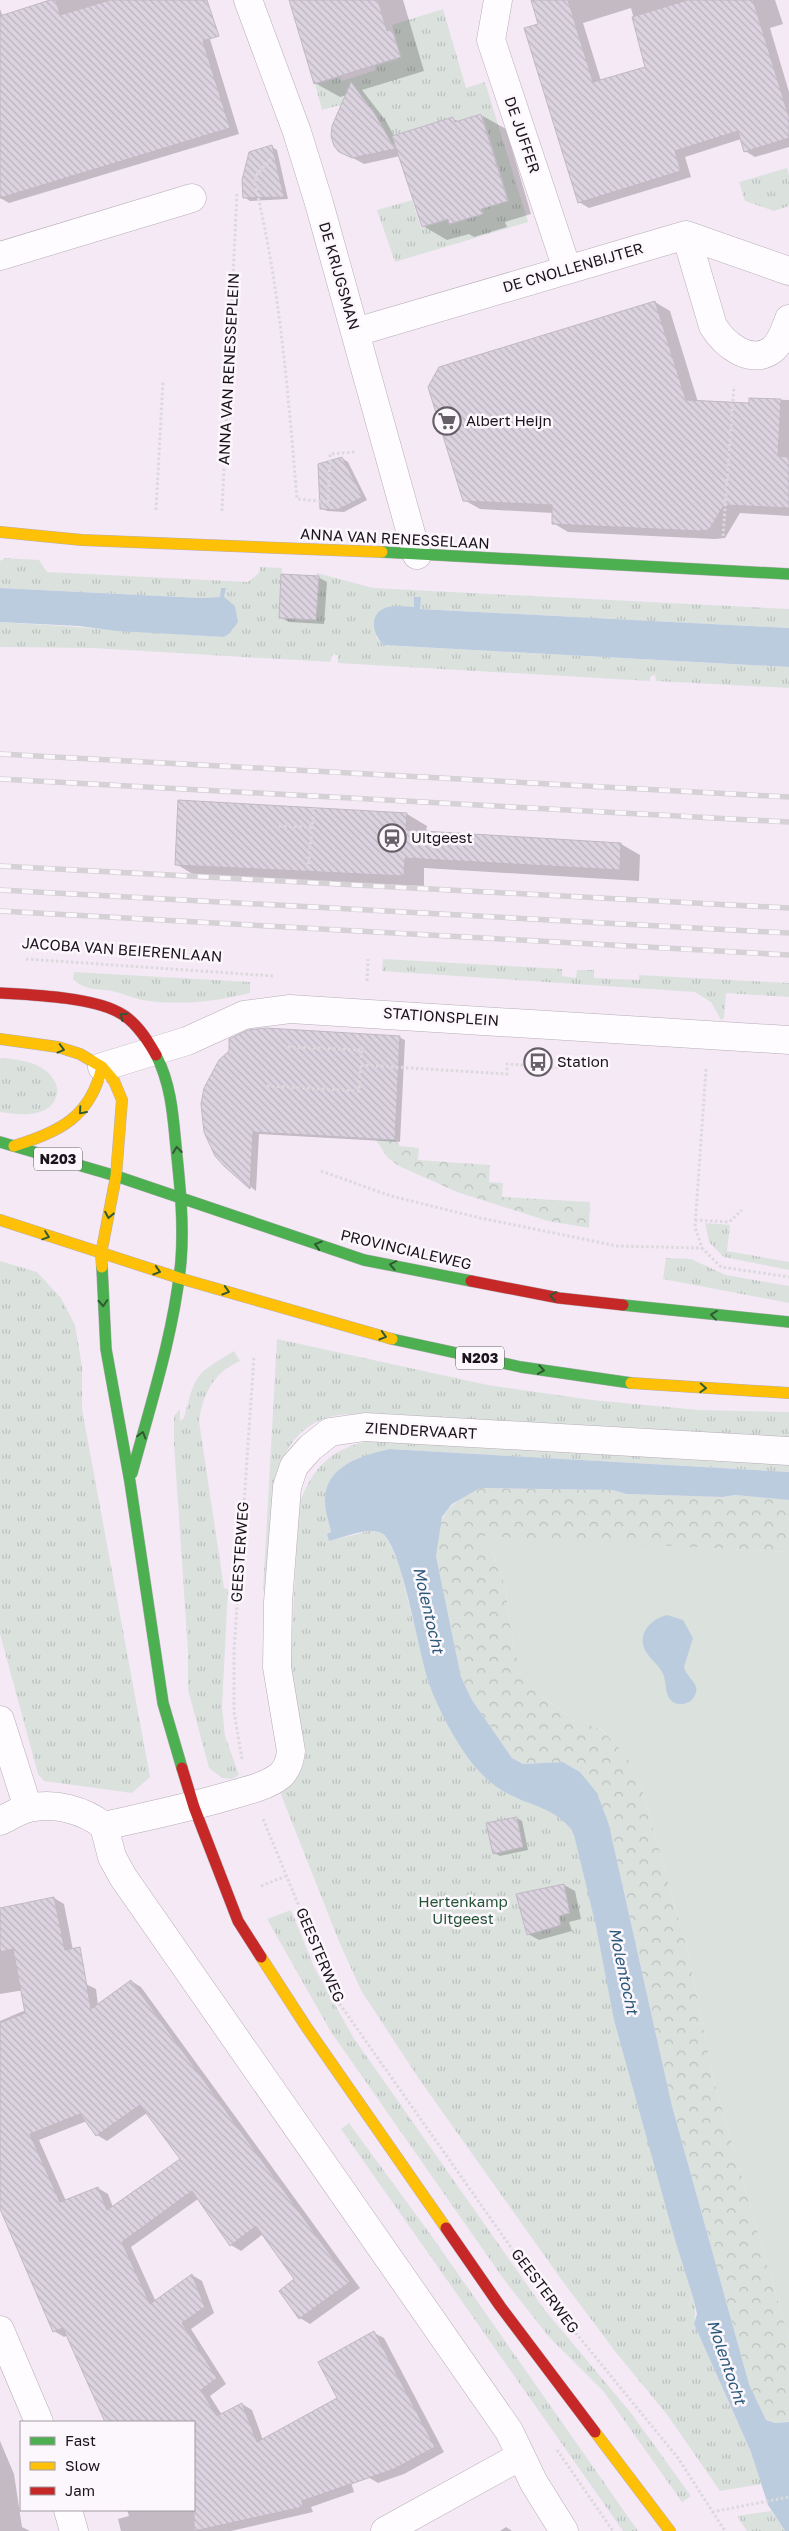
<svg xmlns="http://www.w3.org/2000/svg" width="789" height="2531" font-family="'Golos Text',sans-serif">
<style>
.grass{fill:url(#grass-tufts)}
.forest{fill:url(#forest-crowns)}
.garden{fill:#dbe2de}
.water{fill:#bcccdf}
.shadow{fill:#0003;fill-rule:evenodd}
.building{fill:url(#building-back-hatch);stroke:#c0b9c4;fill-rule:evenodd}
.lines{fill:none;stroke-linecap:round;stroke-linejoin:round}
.street-casing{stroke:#b6adb7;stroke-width:29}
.fast-casing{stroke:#b6adb7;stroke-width:12}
.slow-casing{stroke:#b6adb7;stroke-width:12}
.jam-casing{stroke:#b6adb7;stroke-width:12}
.path{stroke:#dcd9dc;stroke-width:3;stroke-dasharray:2.5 2.5;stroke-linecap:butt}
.street{stroke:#fefcfe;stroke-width:28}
.fast{stroke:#4caf50;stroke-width:11}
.slow{stroke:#ffc107;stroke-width:11}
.jam{stroke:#c62828;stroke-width:11}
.rail-casing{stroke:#d5d1d5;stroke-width:5.5}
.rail{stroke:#fcf7fc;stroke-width:4;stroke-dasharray:11;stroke-linecap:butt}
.oneway{stroke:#315a33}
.labels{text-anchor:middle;stroke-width:5;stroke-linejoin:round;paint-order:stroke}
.shield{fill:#fcf7fc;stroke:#5e585f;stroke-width:1}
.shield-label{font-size:14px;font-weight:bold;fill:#1b141c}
.street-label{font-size:15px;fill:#1b141c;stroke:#fcf7fc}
.poi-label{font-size:15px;fill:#1b141c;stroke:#fcf7fc;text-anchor:start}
.park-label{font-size:15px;fill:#235436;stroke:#fcf7fc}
.water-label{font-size:16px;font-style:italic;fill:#2b5a7a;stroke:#fcf7fc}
</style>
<defs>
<pattern id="grass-tufts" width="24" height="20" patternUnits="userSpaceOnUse" patternTransform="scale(1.25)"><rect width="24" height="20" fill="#dbe2de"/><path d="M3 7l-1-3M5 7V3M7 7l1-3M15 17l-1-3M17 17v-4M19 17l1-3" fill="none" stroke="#bbc1be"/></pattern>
<pattern id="forest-crowns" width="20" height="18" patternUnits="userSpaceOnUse" patternTransform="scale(1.25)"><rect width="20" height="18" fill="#dbe2de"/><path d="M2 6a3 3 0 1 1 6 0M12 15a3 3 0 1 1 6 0" fill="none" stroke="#bbc1be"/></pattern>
<pattern id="building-back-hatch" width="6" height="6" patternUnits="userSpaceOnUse" patternTransform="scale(1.25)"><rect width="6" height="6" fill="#dbd3df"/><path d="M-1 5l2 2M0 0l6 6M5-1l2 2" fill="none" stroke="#bbb4bf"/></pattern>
</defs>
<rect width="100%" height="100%" fill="#f5e9f6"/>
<path class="grass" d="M443,9L466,88L485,82L528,222L395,262L377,210L412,200L421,228L448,220L449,225L483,214L482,209L509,201L482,113L456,122L454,117L419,127L420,132L381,149C379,99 367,97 322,110L315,84L340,77L342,81L376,70L375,66L401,58L392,25Z
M787,168L789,175V206L774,211L745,201L739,182Z
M5,558L39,560L47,572L248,582L259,573L260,567L282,568L280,617H312L317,573L373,588L789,609V628L419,609L421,597H415L414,607L386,608L376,637L383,645L789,667V688L656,681L655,675L650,677V681L338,663V655L333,654L330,662L93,648L0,647V622C75,626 149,633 224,637L234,629L224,598L225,588L220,597L201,598L0,588V561Z
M383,959L562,969V976L576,978L577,970H594V978L639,980V975L789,983V997L726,993L724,1018L721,1020L711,1002L695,992L382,971Z
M74,972L250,982V993C213,1002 180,1006 142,1000C132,998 122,993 112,991C98,989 83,990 73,979Z
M0,1058C15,1059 33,1061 45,1070C52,1075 59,1085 57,1094C51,1119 20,1115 0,1112Z
M705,1223L730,1225L727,1251L789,1262V1270L724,1257L709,1242Z
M666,1258L691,1259L726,1275L789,1286V1303L663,1279Z
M0,1261L37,1272L61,1298L75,1325L82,1366V1409L150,1777L132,1793L44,1781L38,1774L0,1634Z
M277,1339L488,1385L592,1400L699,1410L789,1412V1439C673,1434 557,1428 442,1422C413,1421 357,1410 333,1416C303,1423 286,1445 278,1473L270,1583L263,1591Z
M234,1351L240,1361C214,1372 203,1394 199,1421L224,1588L228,1589L222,1707L225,1736L239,1775L232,1779L222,1778L209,1768L188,1690V1651L174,1444V1416L180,1409V1421L184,1418C196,1374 194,1375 234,1351Z
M367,1441L789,1458V1472L390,1449L325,1500L331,1532L329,1541L373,1530L383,1534L389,1541L399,1565L430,1686L459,1744L471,1762L505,1792L537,1804L563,1818L573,1830L675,2240C682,2263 700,2301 694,2324L751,2452L762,2484L720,2491L668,2416L614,2350L561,2279L419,2079L362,1992L340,1944L280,1792C296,1783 304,1769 306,1751L290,1667L299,1504C313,1468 328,1451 367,1441Z
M291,1910L314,1967L353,2037L544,2309L631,2413L691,2496L682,2502L604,2392L549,2337L505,2281L331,2032L267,1919Z
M349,2123L433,2238L638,2531H623L341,2129Z
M771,2511L785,2531H747L737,2516Z"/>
<path class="forest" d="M376,1140H395L400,1146L419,1148L418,1160L490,1165L489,1182L503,1183L502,1197L590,1202L589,1228L548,1221L457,1192L399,1166L388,1158Z
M480,1488L613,1490L626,1494L723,1497L735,1495L789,1500V1552L483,1537L495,1558L505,1585L514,1650L542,1697L568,1715L602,1730L626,1755L640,1782L688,1952L714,2081L789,2339V2422L775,2423L766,2420L749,2384L672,2106L609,1825L580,1772L563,1762L523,1764L512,1758L472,1700L461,1677L436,1556C437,1517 445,1505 480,1488Z"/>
<path class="garden" d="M482,1536L789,1552V2339L714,2081L688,1952L640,1782L626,1755L602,1730L568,1715L542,1697L523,1677L514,1650L505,1585L495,1558Z"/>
<path class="water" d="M0,588L201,598L220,597L221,588H226L224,597L235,606L238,622L230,633L224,637L117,631L79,626L0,622Z
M414,597H421L420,609L789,628V667L383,645C373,634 368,615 385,608C394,605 405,607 414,607Z
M390,1449L789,1472V1500L735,1495L723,1497L626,1494L613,1490L480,1488L452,1504L442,1517L436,1556L461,1677L472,1700L512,1758L523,1764L563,1762L580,1772L597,1793L609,1825L672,2106L749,2384L766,2420L775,2423L789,2422V2531H785L768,2505L751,2452L694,2324L697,2314L693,2297L675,2240L614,2020L596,1926L573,1831C551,1805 531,1807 505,1792C493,1786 480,1773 471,1762C456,1742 438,1709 430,1686C419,1657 403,1550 383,1534C371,1525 342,1538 329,1541L327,1534L331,1532C329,1522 325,1511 325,1501C324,1466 363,1455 390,1449Z
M667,1615L683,1620L693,1638L684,1667C688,1681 705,1685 691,1701C686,1704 679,1706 673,1702C664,1696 667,1683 663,1674C659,1665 651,1660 646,1652C636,1635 650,1619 667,1615Z"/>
<path class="shadow" d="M54,0H198L239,134L9,203L0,198V9L3,17Z
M290,0H403L424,71L362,90L386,121L394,136L453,119L460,122L481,115L506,129L531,214L505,222L507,227L474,237L469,234L447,240L423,226L400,156L364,164L340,151L347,95L340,97L315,83Z
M532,0H775L783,24L770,28L789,92V147L755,157L745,151L741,139L685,157L691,177L589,208L579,202L540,25ZM631,8L647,68L601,81L583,23Z
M272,147L277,150L288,199L250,201L244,197Z
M655,302L670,311L698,402L750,404V399L789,400V516L740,513L725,538L715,539L568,532L553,523V513L480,509L464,500Z
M342,458L348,462L367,500L344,512L327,511L321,508Z
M318,577L327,582L324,624L289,622L280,617Z
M179,801L407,814L427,826L426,832L621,844L640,855L639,881L424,868V886L196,876L176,864Z
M399,1037L405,1040L400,1142L259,1134L256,1191L226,1167L209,1142L202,1118L205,1088Z
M517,1818L522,1821L528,1850L500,1856L494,1853Z
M564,1885L575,1891L581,1919L569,1922L572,1931L539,1940L528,1934Z
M54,1898L64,1904L79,1981L0,1994V1909Z
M131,1981L141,1987L360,2288L310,2324L300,2318L296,2280L263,2234L241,2251L231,2245L198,2199L131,2247L156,2302L192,2275L202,2281L214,2313L191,2329L226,2384L210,2396L222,2415L242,2404L252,2410L263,2440L339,2398L374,2333L384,2338L444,2452L404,2474L378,2483L368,2477L334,2429L354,2492L311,2507L313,2512L231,2531H121L118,2519L129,2516L127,2510H194V2422H107L68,2335L64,2337L54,2331L0,2205V2021L86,1984L96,1989L98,2005ZM147,2113L182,2159L113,2207L108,2194L98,2188L66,2201L39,2140L87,2121L97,2135L107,2141Z
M0,2441L14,2474L22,2527L30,2531H0Z
M506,2527L512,2531H500Z"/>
<path class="building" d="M50,0H56L60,15L110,0H207L219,36L203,41L230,128L0,198V16Z
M289,0H378L387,31L392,29L401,57L314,84Z
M531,0H568L593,82L645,67L632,17L687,0H753L789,117V138L744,152L738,131L675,151L681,171L578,203L524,28L538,24Z
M351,82L375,114L395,149L352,158L339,152L334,146L331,136L332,126Z
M481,114L508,201L481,209L483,214L449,224L448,219L422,227L392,136L453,117L455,122Z
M272,145L284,197L243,198L242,180L249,152Z
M655,301L686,400L749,403V398L781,399L778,456L789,457V508L724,505L709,530L698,531L552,524V505L463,501L428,387L439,367Z
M342,457L363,497L337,510L320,509L318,464Z
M281,574L319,576L316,620L279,618Z
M178,800L407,813L406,830L621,843L620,870L405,858L404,876L175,865Z
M266,1028L400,1036L395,1140L253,1132L250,1189L225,1167L215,1156L204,1132L201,1104L204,1088L219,1060L229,1051V1039L248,1030Z
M517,1817L523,1847L493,1854L486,1823Z
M564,1884L570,1913L559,1916L561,1925L527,1935L516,1894Z
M54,1897L65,1950L80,1947L91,2009L131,1980L350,2282L299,2319L279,2291L294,2279L256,2226L230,2246L192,2191L122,2242L150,2304L192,2274L205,2307L182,2323L217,2378L201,2390L217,2416L242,2403L257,2442L337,2398L318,2362L374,2331L435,2447L394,2469L302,2501L303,2507L194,2531V2422H105L63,2328L53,2332L0,2209V2023L25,2013L13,1949L0,1952V1908ZM140,2105L180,2159L107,2210L98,2187L60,2202L30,2134L80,2114L96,2136Z"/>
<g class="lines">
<g class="street-casing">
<path id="street" d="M248,0L297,132L319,203L417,555
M498,0L491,40L567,269
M686,235L713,326C724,344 750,366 772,350C781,343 785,330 789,319
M0,256L192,198
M356,332L686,235L789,271
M102,1067L187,1041L244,1015L290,1009L789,1040
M0,1720L28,1808
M0,1821C9,1817 19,1810 29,1808C54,1802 84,1810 104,1826C148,1816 192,1807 235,1794C250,1790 269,1785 281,1775C288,1768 290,1760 291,1751L277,1667L278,1602L287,1487L294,1466L310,1448L330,1432L365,1427L789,1451
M104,1826L112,1857L123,1877L509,2431L534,2483L564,2531
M0,2330L39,2422
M68,2510L74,2531
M385,2531L521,2456"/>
</g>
<g class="fast-casing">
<path id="fast" d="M382,552L789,574
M0,1142L116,1176L364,1260L471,1281
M102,1267L106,1349L130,1482L163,1703L182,1768
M623,1305L789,1322
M392,1339L521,1367L631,1383
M132,1473C151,1403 174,1333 181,1261C184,1223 180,1185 176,1147C173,1115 171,1084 156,1055"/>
</g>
<g class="slow-casing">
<path id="slow" d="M0,532L82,540L382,552
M0,1039L58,1047L80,1054L102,1067L114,1081L122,1100L116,1176L101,1254L102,1267
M14,1146C60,1131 90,1118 102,1067
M0,1220L179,1278L392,1339
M631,1383L789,1393
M261,1957L307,2028L446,2228
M595,2432L670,2531"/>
</g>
<g class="jam-casing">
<path id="jam" d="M0,993C32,995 90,997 118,1012C135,1020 147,1039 156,1055
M471,1281L559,1298L623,1305
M182,1768L194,1807L238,1921L261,1957
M446,2228L500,2306L595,2432"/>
</g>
<path class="path" d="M271,159L257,174L255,184C280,287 288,393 297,499L328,502L330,454L355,452
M156,510L163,381
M222,511L237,192
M723,536L734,386
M279,826L311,827
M308,869L314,808
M26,959L274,976
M367,981L368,959
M288,1047L362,1050
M361,1065L507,1074V1064L568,1068V1064
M706,1069L695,1227L702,1248L721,1267L789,1277
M267,1086L359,1091L362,1047
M321,1171L391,1196L480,1218L617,1246L702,1248
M695,1220L729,1222L742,1210
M242,1759L234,1712V1651L254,1356
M263,1819L339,2003L543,2293L678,2458L725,2531
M261,1886L286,1876
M557,2450L613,2531
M712,2512L789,2497"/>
<use href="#street" class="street"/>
<use href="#fast" class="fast"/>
<use href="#slow" class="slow"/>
<use href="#jam" class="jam"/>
<g class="rail-casing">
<path id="rail" d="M0,754L789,797
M0,779L789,822
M0,866L789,908
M0,890L789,933
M0,911L789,955"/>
</g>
<use href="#rail" class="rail"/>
</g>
<defs><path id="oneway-chevron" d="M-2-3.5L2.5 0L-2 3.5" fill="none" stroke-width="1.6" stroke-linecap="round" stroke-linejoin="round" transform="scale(1.25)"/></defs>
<g class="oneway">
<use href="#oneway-chevron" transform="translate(123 1016) rotate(-145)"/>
<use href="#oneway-chevron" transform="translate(61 1049) rotate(15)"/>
<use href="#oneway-chevron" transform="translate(82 1111) rotate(131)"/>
<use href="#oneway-chevron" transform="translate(177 1150) rotate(-97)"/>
<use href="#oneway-chevron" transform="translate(109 1215) rotate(101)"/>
<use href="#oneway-chevron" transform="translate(46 1236) rotate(19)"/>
<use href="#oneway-chevron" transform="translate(318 1245) rotate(-163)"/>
<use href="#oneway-chevron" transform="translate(393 1265) rotate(-169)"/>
<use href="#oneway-chevron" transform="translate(157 1271) rotate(17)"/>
<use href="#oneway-chevron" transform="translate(226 1291) rotate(16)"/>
<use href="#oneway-chevron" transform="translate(553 1296) rotate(-170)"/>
<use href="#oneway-chevron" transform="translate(103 1303) rotate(87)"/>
<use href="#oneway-chevron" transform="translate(714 1315) rotate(-173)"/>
<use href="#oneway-chevron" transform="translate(383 1336) rotate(16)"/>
<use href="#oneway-chevron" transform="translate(541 1370) rotate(9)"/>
<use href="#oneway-chevron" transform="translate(703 1388) rotate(3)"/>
<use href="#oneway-chevron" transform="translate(142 1435) rotate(-75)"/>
</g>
<defs>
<g id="supermarket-ring" transform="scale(1.4375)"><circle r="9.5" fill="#fcf7fc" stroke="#675f68" stroke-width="1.5"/><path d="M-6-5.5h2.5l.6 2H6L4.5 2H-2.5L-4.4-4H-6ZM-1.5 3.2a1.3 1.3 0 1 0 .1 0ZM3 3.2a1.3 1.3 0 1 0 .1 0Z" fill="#675f68"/></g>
<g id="station-ring" transform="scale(1.4375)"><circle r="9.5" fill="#fcf7fc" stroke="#675f68" stroke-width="1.5"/><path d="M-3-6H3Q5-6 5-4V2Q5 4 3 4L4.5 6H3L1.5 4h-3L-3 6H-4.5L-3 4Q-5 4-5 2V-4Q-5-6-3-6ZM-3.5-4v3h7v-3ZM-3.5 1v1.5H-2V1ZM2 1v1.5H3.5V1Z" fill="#675f68"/></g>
<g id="bus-ring" transform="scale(1.4375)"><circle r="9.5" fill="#fcf7fc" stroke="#675f68" stroke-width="1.5"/><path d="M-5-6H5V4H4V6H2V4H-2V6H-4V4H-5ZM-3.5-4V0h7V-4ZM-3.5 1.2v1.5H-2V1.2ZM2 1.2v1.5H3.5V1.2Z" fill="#675f68"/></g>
</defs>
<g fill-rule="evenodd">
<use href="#supermarket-ring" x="447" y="421"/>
<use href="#station-ring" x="392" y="838"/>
<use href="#bus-ring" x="538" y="1062"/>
</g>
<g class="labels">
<g class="shield">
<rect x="34" y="1147.5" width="48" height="23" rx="4"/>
<rect x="456" y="1346.5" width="48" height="23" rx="4"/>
</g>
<g class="shield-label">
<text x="58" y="1164">N203</text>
<text x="480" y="1363">N203</text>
</g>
<g class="street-label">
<text transform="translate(522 135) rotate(71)" y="5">DE JUFFER</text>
<text transform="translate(573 268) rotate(-16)" y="5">DE CNOLLENBIJTER</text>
<text transform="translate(339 276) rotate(74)" y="5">DE KRIJGSMAN</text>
<text transform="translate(229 369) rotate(-87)" y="5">ANNA VAN RENESSEPLEIN</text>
<text transform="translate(395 539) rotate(3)" y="5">ANNA VAN RENESSELAAN</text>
<text transform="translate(122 950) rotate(4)" y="5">JACOBA VAN BEIERENLAAN</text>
<text transform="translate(441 1017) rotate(4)" y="5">STATIONSPLEIN</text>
<text transform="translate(406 1250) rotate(13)" y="5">PROVINCIALEWEG</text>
<text transform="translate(421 1431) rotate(3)" y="5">ZIENDERVAART</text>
<text transform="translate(240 1552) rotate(-86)" y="5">GEESTERWEG</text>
<text transform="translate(320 1955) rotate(67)" y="5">GEESTERWEG</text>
<text transform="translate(545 2291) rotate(53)" y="5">GEESTERWEG</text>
</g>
<g class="poi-label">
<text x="466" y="426">Albert Heijn</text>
<text x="411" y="843">Uitgeest</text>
<text x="557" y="1067">Station</text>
</g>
<g class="park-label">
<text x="463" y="1907">Hertenkamp<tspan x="463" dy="17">Uitgeest</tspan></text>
</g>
<g class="water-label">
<text transform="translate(429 1610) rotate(77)" y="6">Molentocht</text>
<text transform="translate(624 1971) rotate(78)" y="6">Molentocht</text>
<text transform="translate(727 2362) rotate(71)" y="6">Molentocht</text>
</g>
</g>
<rect x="20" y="2421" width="175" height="90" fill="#fcf7fc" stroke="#a29ca2"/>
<rect x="30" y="2437" width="25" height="8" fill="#4caf50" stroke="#a29ca2"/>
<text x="65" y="2446" font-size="15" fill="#1b141c">Fast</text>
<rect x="30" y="2462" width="25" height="8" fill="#ffc107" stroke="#a29ca2"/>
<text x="65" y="2471" font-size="15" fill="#1b141c">Slow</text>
<rect x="30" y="2487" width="25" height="8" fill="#c62828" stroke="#a29ca2"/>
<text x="65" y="2496" font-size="15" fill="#1b141c">Jam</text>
</svg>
